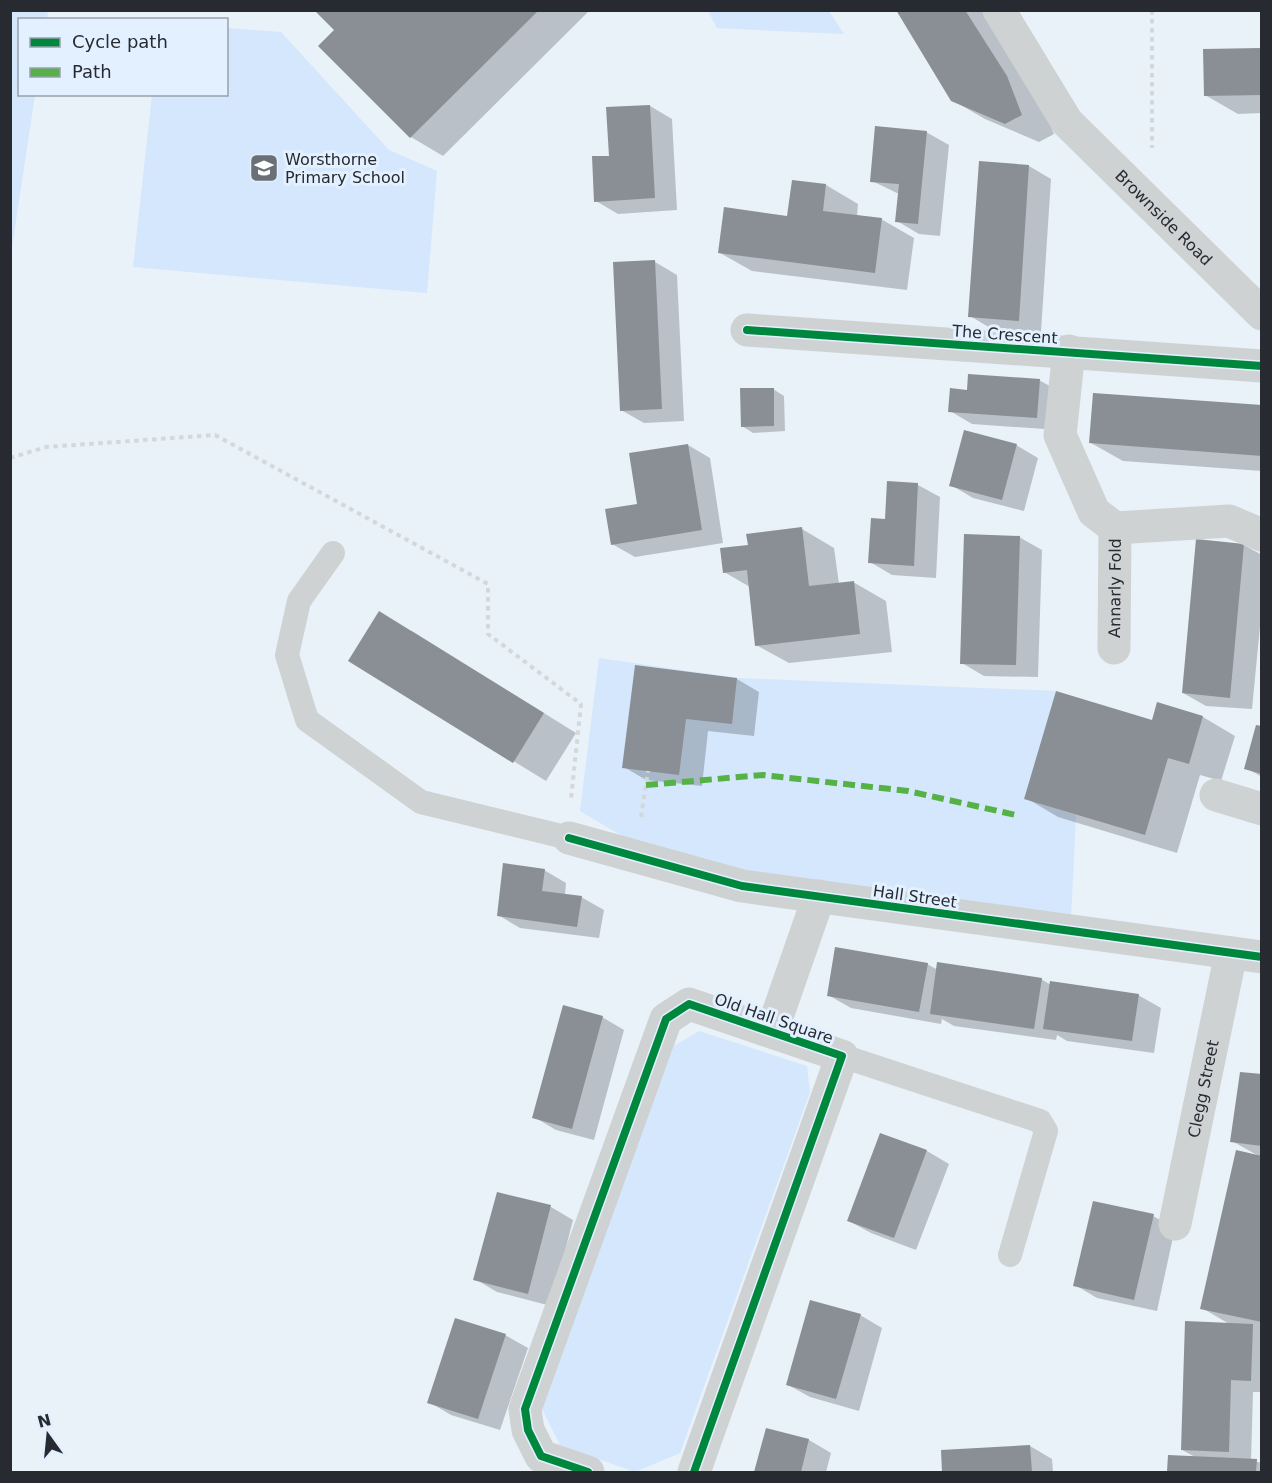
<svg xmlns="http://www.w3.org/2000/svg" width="1272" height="1483" font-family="'DejaVu Sans',sans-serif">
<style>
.green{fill:#d4e7fc}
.shadow{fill:#0003}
.building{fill:#898f94}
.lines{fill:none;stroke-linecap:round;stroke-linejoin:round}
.path{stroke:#d5d8da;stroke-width:4;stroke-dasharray:4.5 4.5;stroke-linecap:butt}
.service{stroke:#cfd2d3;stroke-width:24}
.minor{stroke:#cfd2d3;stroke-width:33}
.tertiary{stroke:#cfd2d3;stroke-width:33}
.quiet{stroke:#56b246;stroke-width:6;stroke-dasharray:12 6;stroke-linecap:butt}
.cycleway-casing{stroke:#e3f0ff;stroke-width:11}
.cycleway{stroke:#00873e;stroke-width:8}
.labels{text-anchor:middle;stroke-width:6;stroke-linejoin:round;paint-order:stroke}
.poi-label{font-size:16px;fill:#272b31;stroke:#e3f0ff;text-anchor:start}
.street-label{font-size:16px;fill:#272b31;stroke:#e3f0ff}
</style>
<rect width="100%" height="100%" fill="#e9f1f9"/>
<path class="green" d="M10,11H48L47,19L20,20V94L35,95L12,247Z
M708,11H829L844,34L717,28Z
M227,28L281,32L389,150L437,171L427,293L133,267L152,95L226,94Z
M599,658L737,678L1056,691L1024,798L1076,815L1071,918L753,874L634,843L580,811Z
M699,1031L807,1066L810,1092L680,1453L635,1472L560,1445L541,1407L674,1046Z"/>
<path class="shadow" d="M316,10H590L443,156L411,137L336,30Z
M897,10H985L1039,96L1054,134L1039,142L985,119L952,100Z
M1262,50V113L1238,114L1205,95Z
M650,106L672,119L677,210L618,214L596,201L610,157L608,109Z
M926,132L949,145L940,236L919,234L897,221L899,194L872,181Z
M1029,166L1051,179L1041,332L992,329L970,316Z
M826,185L858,204L857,216L881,219L914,238L907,290L752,271L720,253L789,217Z
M655,262L677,275L684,421L644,423L621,410Z
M1039,380L1062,393L1059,430L972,424L950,411L968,391Z
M773,389L784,396L785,431L753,433L742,426Z
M1262,407V471L1123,461L1091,443Z
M688,445L710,458L723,543L635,557L612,544Z
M1016,445L1038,458L1024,511L973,498L951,485Z
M918,485L940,497L936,578L892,575L870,562L886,520Z
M802,529L834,548L839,584L853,582L886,601L892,652L789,663L756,645L750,587L724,572Z
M1019,537L1042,550L1038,677L984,676L962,663Z
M1244,545L1262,555V606L1252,709L1206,706L1183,693Z
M412,631L576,733L546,781L350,661Z
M636,666L737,679L759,692L754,736L708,731L702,786L646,780L624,767Z
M1158,704L1203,717L1235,736L1221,781L1200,775L1177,853L1058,817L1026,798L1153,722Z
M1262,728V777L1246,768Z
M544,870L566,883L565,895L581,897L604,910L599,938L520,928L498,915Z
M927,964L938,970L1041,979L1051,985L1138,995L1161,1008L1154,1053L1067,1041L1057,1035L1056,1040L954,1026L942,1019L941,1024L851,1008L828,995Z
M602,1017L624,1030L594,1140L556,1130L534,1117Z
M1262,1076V1392H1253L1251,1460L1262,1463V1472H1168L1169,1457L1197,1458L1182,1450L1231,1325L1202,1308L1257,1155L1232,1141Z
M881,1135L927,1151L949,1164L916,1250L871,1233L849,1221Z
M498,1194L551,1207L573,1220L551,1306L497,1292L475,1279Z
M1153,1216L1175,1228L1157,1311L1097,1298L1075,1285Z
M860,1315L882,1328L859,1411L810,1397L788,1385Z
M505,1335L528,1348L500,1430L451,1415L429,1402Z
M767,1429L809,1440L831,1453L826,1472H756Z
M1030,1446L1052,1459L1053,1472H944L942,1452Z"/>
<path class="building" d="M314,10H539L410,138L318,46L334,30Z
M896,10H965L1007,76L1022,115L1005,124L951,101Z
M1262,48V95L1204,96L1203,49Z
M650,105L655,198L594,202L592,156H609L606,107Z
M875,126L927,131L918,224L895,222L899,184L870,182Z
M979,161L1029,165L1019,321L968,317Z
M792,180L826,184L823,211L882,218L875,273L718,253L724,207L787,216Z
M655,260L662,409L620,411L613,262Z
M968,374L1040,379L1037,418L948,412L950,388L967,390Z
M740,388H774V426L741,427Z
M1093,393L1262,405V456L1089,443Z
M964,430L1017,444L1002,500L949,486Z
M688,444L702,530L611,545L605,509L637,504L629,453Z
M887,481L918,483L914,566L868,563L871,518L885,519Z
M802,527L809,586L854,581L860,634L755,646L747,570L723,573L720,548L748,545L746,534Z
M964,534L1020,536L1016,665L960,664Z
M1196,539L1244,544L1230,698L1182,693Z
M379,611L544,713L513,763L348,661Z
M635,665L737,678L732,724L686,719L679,775L622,768Z
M1056,691L1152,720L1157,702L1203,716L1189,764L1168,758L1145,835L1024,799Z
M1256,725L1262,726V774L1244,769Z
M503,863L545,869L542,891L582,896L577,927L497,916Z
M835,947L928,963L919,1012L827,996Z
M937,962L1042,978L1034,1029L930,1014Z
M1050,981L1139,994L1132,1041L1043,1029Z
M563,1005L603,1016L572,1129L532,1118Z
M1240,1072L1262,1074V1146L1230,1142Z
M880,1133L927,1150L894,1238L847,1221Z
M1236,1150L1262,1156V1322L1200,1309Z
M497,1192L551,1205L528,1294L473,1280Z
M1093,1201L1154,1214L1134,1300L1073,1286Z
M810,1300L861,1314L836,1399L786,1385Z
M455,1318L506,1334L478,1419L427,1403Z
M1185,1321L1253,1324L1251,1381L1231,1380L1229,1452L1181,1450Z
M766,1428L809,1439L801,1472H754Z
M1030,1445L1032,1472H942L941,1450Z
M1168,1455L1257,1459L1256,1472H1167Z"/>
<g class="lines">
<path class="path" d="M1152,10V148
M10,458L46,447L215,435L488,584V634L581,704L571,799
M641,817L648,771"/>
<path class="service" d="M333,553L299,601L287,655L307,720L421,802L569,838
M842,1056L1040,1121L1046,1131L1010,1255"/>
<g class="minor">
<path d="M747,330L1262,366"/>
<path d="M1069,351L1060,435L1094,512L1115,528L1229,521L1262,535"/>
<path id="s1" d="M1114,648L1115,528"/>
<path d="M1216,795L1262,809"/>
<path d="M569,838L742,886L1262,957"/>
<path d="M772,1031L819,896"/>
<path id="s2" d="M1175,1224L1231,953"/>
<path d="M588,1472L541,1456L528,1430L525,1409L666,1019L689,1004L842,1056L694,1472"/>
</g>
<path class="tertiary" id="s3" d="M999,10L1067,122L1262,314"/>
<path class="quiet" d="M646,785L763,775L908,791L1016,815"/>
<g class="cycleway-casing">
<path id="cycleway" d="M747,330L1262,366
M569,838L742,886L1262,957
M588,1472L541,1456L528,1430L525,1409L666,1019L689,1004L842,1056L694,1472"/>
</g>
<use href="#cycleway" class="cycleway"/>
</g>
<defs>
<g id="school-square" transform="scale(1.5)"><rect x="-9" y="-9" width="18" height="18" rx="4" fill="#6b7077" stroke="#e3f0ff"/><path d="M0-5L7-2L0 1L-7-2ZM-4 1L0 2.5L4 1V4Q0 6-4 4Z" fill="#fff"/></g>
</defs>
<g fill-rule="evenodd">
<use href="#school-square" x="264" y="168"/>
</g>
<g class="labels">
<g class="poi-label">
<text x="285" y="165">Worsthorne<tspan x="285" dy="18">Primary School</tspan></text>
</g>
<g class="street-label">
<text dy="6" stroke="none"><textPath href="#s3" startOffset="267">Brownside Road</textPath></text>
<text transform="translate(1005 334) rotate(4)" y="6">The Crescent</text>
<text dy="6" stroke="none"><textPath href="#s1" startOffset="60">Annarly Fold</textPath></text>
<text transform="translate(915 896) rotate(8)" y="6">Hall Street</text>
<text transform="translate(774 1018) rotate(19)" y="6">Old Hall Square</text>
<text dy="6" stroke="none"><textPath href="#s2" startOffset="138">Clegg Street</textPath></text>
</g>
</g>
<rect width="1272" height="1483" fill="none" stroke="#272b31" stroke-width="24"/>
<rect x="18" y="18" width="210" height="78" fill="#e3f0ff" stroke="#98a1ad" stroke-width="1.5"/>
<rect x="30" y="38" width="30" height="9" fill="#00873e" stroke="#98a1ad" stroke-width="1.5"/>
<text x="72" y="48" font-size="18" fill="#272b31">Cycle path</text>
<rect x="30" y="68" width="30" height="9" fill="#56b246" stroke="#98a1ad" stroke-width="1.5"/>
<text x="72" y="78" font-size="18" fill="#272b31">Path</text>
<g transform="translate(48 1435) rotate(345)" stroke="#e3f0ff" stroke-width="4.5" paint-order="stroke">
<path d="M0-4.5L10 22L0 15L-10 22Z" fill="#272b31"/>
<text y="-9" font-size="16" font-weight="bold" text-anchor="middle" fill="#272b31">N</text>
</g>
</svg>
